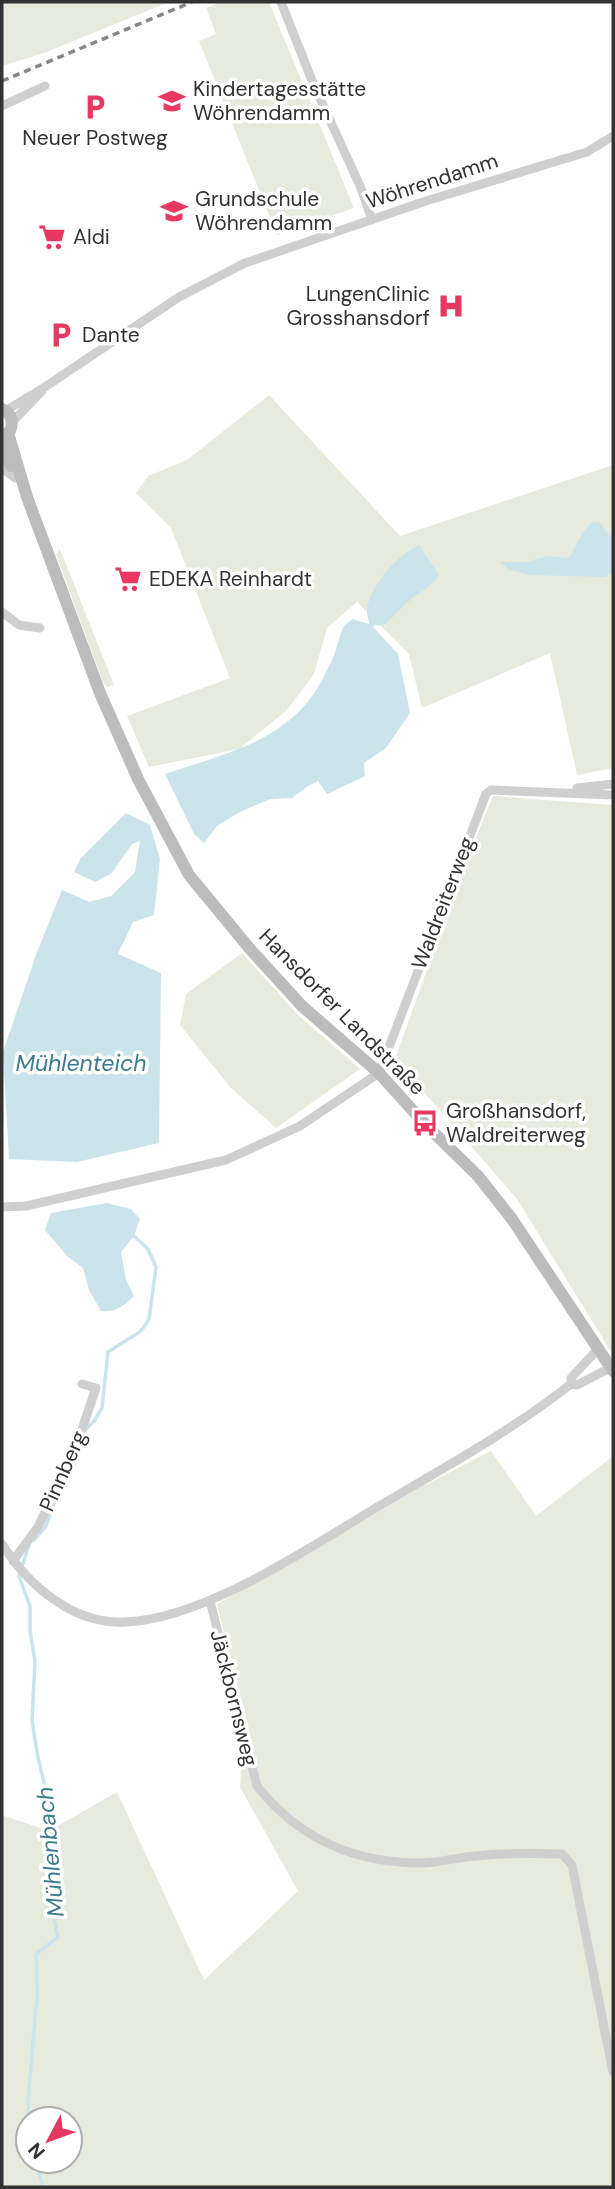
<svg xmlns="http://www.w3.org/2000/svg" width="615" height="2189" font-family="'DM Sans',sans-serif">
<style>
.green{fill:#e7ebde;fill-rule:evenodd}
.water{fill:#cbe4eb}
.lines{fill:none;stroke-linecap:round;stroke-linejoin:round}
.stream{stroke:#cbe4eb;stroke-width:3.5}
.street{stroke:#cfcfcf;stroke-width:9}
.secondary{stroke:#bcbcbc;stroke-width:12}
.rail{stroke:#878787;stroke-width:3.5;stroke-dasharray:7 5;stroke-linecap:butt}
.labels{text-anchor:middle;stroke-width:7;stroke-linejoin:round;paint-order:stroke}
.poi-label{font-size:21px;fill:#323232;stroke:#fff;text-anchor:start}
.street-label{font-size:21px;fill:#323232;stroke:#fff}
.water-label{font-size:23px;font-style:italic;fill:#3d7c8f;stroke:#fff}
</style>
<rect width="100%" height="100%" fill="#fff"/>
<path class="green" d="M2,2H169L44,53L2,66Z
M221,2H269L354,208L277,235L199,41L216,34L206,8Z
M269,395L400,536L613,465V768L577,775L550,653L422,708L409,654L357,602L327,628L314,674L286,711L239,749L149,767L127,716L230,678L171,528L136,493L148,476L187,460Z
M60,549L114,685L107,687L103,683L56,554Z
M493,796L613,805V1355L517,1199L395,1059L464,867Z
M242,953L298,1015L360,1069L276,1128L230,1087L180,1025L186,994Z
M491,1451L536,1516L613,1456V2187H2V1815L49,1831L117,1792L204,1980L298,1891L240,1787L244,1714L217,1604L423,1486ZM28,2119H70V2161H28Z"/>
<path class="water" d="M593,522L600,523L613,540V572L605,577L529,575L510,570L499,562H527L547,556L569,558C577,545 581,531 593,522Z
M419,545L439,575C431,589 419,591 408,602C398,610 393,619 382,626L374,625L373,627L398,654L410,713L386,748L364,763L365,776L327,794L318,781L308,786L292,798L270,799L240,812L217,826L204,843L194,834L165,774C221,755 288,741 319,685C326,673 333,660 337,646C339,640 341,631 344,626C345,624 351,621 352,619L369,624C369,619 366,614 367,608C371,585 398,554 419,545Z
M126,813L150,825L160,859L154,915L133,922L118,954L161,973L159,1143L77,1162L9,1159L3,1052L36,955L62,890L89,902L111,896L135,872L140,841L132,844L112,873L95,882L74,872L80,859Z
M107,1203L131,1209L140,1219L134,1236L121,1252L126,1280L134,1296C124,1306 115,1313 101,1311L89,1290L83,1268L68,1257L45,1230L51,1213Z"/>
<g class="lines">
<path class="stream" d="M85,1430L95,1420L102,1408L108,1352L141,1331L149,1319L156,1267L148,1249L134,1236
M60,1491L73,1469L76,1457
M34,1540L46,1526L56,1498
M29,2119L28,2100L37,1997L36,1954L58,1937L50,1902L49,1804L37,1753L32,1720L35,1662L30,1630V1606L19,1576L29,1545
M36,2161L43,2187"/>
<path class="street" d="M281,2L313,83L361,188L372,220
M2,106L45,86
M5,411L45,387L179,297L245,263L426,201L587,152L613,136
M12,422L42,391
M2,468L15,478
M2,612L19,625L40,628
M577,788L613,784
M2,1207L26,1206L226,1160L300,1126L379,1073L486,794L491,790L613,795
M571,1384V1378L597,1350
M2,1544C28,1585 73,1625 126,1622C205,1619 310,1547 379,1506C444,1468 511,1431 571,1384L577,1385L610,1368
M13,1561L38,1527L76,1447L96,1388L82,1384
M210,1601L257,1786C300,1840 355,1863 422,1863C440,1863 458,1857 476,1856C505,1853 533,1853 562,1854L572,1865L613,2072"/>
<path class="secondary" d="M2,409C11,413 14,421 10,431L2,437
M8,433L27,497L100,693L138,779L189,875L250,949L302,1006L379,1073L425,1124L478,1176L512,1219L613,1371
M2,444L11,466"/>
<path class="rail" d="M2,81L192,2"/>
</g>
<defs>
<g id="school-bare" transform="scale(2.1)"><path d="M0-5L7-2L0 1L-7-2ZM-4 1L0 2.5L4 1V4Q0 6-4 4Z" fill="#e63860" stroke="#fff" stroke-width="2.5" paint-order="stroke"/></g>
<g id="parking-bare" transform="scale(2.1)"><path d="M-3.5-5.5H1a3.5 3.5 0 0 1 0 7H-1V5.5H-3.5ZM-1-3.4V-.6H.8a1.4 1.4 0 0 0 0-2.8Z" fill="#e63860" stroke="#fff" stroke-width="2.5" paint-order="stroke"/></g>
<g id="supermarket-bare" transform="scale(2.1)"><path d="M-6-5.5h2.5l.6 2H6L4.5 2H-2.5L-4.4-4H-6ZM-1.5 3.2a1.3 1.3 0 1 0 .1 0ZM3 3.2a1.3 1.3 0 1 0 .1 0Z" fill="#e63860" stroke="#fff" stroke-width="2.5" paint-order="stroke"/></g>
<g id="hospital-bare" transform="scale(2.1)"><path d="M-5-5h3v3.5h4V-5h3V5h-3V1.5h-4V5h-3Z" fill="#e63860" stroke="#fff" stroke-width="2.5" paint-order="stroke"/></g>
<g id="bus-bare" transform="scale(2.1)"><path d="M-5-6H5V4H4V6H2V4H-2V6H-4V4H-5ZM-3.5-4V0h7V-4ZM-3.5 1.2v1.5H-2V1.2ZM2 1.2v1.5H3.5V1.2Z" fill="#e63860" stroke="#fff" stroke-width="2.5" paint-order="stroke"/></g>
</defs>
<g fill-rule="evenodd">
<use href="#school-bare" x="172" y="101"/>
<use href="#parking-bare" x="95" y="107"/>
<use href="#school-bare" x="174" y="211"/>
<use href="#supermarket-bare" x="52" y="237"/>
<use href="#hospital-bare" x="451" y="306"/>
<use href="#parking-bare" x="61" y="335"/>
<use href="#supermarket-bare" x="128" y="579"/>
<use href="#bus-bare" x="425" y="1123"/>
</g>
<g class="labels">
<g class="poi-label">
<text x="193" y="96">Kindertagesstätte<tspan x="193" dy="24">Wöhrendamm</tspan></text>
<text x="95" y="145" text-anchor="middle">Neuer Postweg</text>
<text x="195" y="206">Grundschule<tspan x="195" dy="24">Wöhrendamm</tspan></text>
<text x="73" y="244">Aldi</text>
<text x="430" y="301" text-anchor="end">LungenClinic<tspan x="430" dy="24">Grosshansdorf</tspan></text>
<text x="82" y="342">Dante</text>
<text x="149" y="586">EDEKA Reinhardt</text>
<text x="446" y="1118">Großhansdorf,<tspan x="446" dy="24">Waldreiterweg</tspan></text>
</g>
<g class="street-label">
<text transform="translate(432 181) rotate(-18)" y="7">Wöhrendamm</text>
<text transform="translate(443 903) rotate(-69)" y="7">Waldreiterweg</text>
<text transform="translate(342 1012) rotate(45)" y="7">Hansdorfer Landstraße</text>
<text transform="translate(63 1471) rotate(-66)" y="7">Pinnberg</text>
<text transform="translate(234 1698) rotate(76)" y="7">Jäckbornsweg</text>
</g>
<g class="water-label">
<text x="81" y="1071">Mühlenteich</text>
<text transform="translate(50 1852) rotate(-95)" y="8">Mühlenbach</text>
</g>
</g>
<rect width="615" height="2189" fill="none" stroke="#323232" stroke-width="7"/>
<g transform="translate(49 2140) rotate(229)"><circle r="33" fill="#ffffff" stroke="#adadad" stroke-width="2"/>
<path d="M0-5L12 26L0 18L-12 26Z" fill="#e63860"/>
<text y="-10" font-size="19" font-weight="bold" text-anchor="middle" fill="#323232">N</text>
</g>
</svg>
